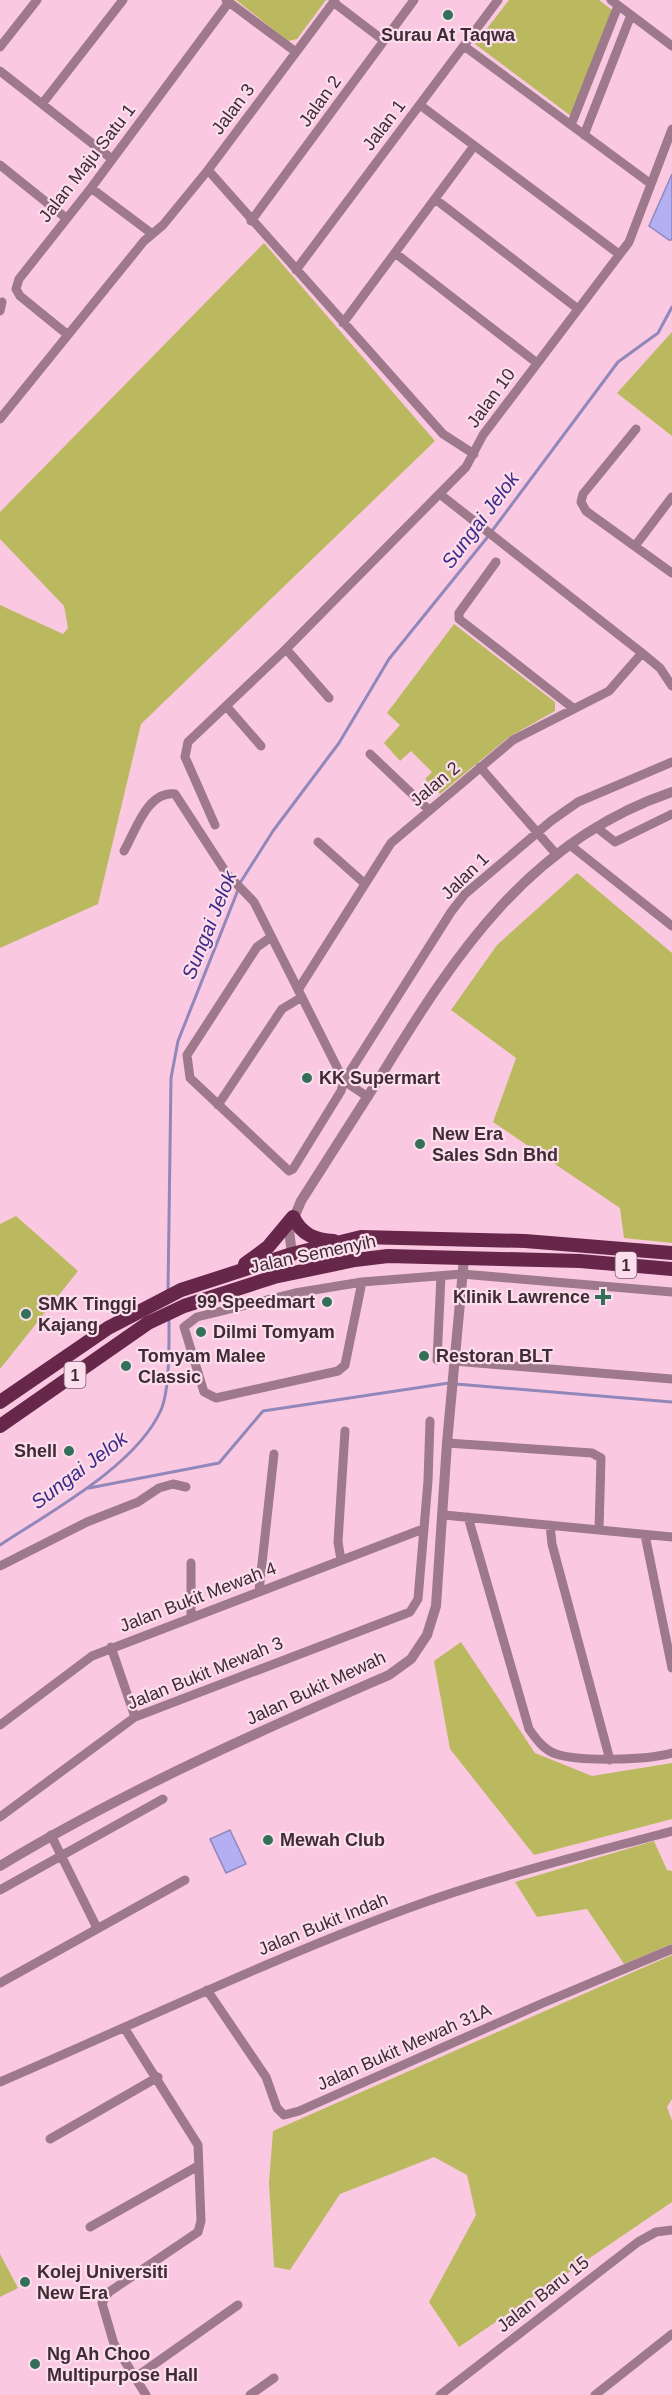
<svg xmlns="http://www.w3.org/2000/svg" width="672" height="2395" font-family="Helvetica,sans-serif">
<style>
.green{fill:#bbb95f}
.water{fill:#b4aff3;stroke:#9187ba;stroke-width:1.5}
.lines{fill:none;stroke-linecap:round;stroke-linejoin:round}
.stream{stroke:#9187ba;stroke-width:3}
.minor{stroke:#9e788b;stroke-width:9}
.tertiary{stroke:#9e788b;stroke-width:10}
.primary{stroke:#67274b;stroke-width:14}
.poi-dot{fill:#336f59;stroke:#fbddeb;stroke-width:2}
.labels{text-anchor:middle;stroke-width:4.5;stroke-linejoin:round;paint-order:stroke}
.shield{fill:#fbddeb;stroke:#77606b;stroke-width:1.5}
.shield-label{font-size:16px;font-weight:bold;fill:#3e2b34}
.poi-label{font-size:18px;font-weight:bold;fill:#3e2b34;stroke:#fbddeb;text-anchor:start}
.street-label{font-size:18px;fill:#3e2b34;stroke:#fbddeb}
.water-label{font-size:20px;font-style:italic;fill:#402a89;stroke:#fbddeb}
</style>
<rect width="100%" height="100%" fill="#fac9e1"/>
<path class="green" d="M236,0H326L297,39L288,41Z
M509,0H599L612,10L571,116L475,44Z
M264,243L435,441L141,724L98,904L0,948V605L63,634L68,628L64,606L0,539V512Z
M672,332V436L617,393Z
M454,624L555,702V711L509,737L440,794L425,779L432,772L411,751L400,761L384,743L400,725L387,713Z
M577,873L672,953V1243L624,1238L620,1208L493,1122L516,1058L451,1010L497,945Z
M16,1216L78,1271L0,1369V1224Z
M461,1642L535,1753L592,1776L672,1763V1819L534,1855L450,1749L434,1661Z
M654,1841L667,1870L672,1871V1944L624,1964L587,1909L537,1917L515,1882Z
M672,1955V2099L667,2107L672,2121V2202L459,2347L429,2302L476,2215L467,2175L434,2157L340,2194L290,2270L274,2267L269,2183L273,2131Z
M0,2254L18,2288L0,2297Z"/>
<path class="water" d="M672,174V240H669L649,226Z
M230,1830L246,1864L226,1873L210,1839Z"/>
<g class="lines">
<path class="stream" d="M240,883L273,831L339,743L389,659L486,539L618,362L658,333L672,307
M168,1291L171,1078L178,1041L238,890
M456,1384L672,1402
M89,1488L219,1463L263,1411L449,1383
M0,1545C50,1512 136,1466 161,1410C170,1389 169,1342 169,1319"/>
<path class="minor" d="M226,0L296,52
M611,0L672,46
M333,2L383,40
M464,46L651,184
M0,47L37,0
M0,71L112,159
M42,104L123,0
M420,105L619,254
M571,125L618,6
M584,135L631,15
M0,165L66,218
M208,170L443,434L474,454
M91,188L151,233
M435,199L578,309
M251,221L414,0
M395,253L537,363
M296,270L498,0
M0,311L2,302
M343,323L474,146
M68,335L20,296L16,289L19,279L91,188L229,2
M0,419L144,241L163,225L208,170L335,0
M636,429L583,494L581,502L586,511L672,573
M441,495L642,653L660,668L672,686
M635,546L672,497
M496,562L459,613V619L573,708
M286,649L329,698
M227,707L261,746
M370,754L429,810
M480,767L557,855
M215,825L185,757L188,742L286,649L466,467L483,435L629,242L672,129
M596,827L615,842L672,814
M318,842L364,883
M570,845L672,926
M124,851C136,830 147,791 175,794L227,874L254,902L344,1081L368,1097
M271,937L257,947L187,1055L190,1078L289,1171L293,1169L341,1091L344,1081L451,912L465,894L551,821L578,802L672,762
M298,990L391,843L513,740L609,691L642,653
M218,1105L282,1009L302,997
M362,1282L345,1365L338,1371L216,1398L204,1392L184,1327L197,1317L295,1293L362,1282L462,1274L672,1292
M437,1360L441,1276
M454,1361L672,1379
M447,1443L592,1453L601,1458L599,1530
M444,1515L672,1537
M468,1517L529,1729C536,1739 544,1750 556,1754C580,1762 648,1760 672,1753
M550,1525L552,1544L610,1760
M645,1535L672,1668
M341,1560L338,1542L345,1431
M0,1566L87,1522L138,1502L159,1488L173,1484L186,1487
M259,1591L274,1454
M191,1617V1563
M111,1647L135,1717
M0,1725L92,1656L423,1529
M0,1817L135,1717L410,1612L418,1599L428,1481L430,1421
M51,1835L97,1928
M0,1890L163,1799
M0,1983L185,1880
M207,1990L266,2077L277,2108L284,2115L299,2111L543,2003L672,1949
M125,2029L198,2145L201,2221L198,2232L109,2292L102,2303L114,2344L146,2395
M0,2082C135,2024 268,1960 406,1909C492,1877 583,1855 672,1831
M50,2139L158,2077
M90,2227L198,2166
M136,2377L238,2305
M250,2395L274,2378
M440,2395L638,2242L656,2232L672,2230
M595,2395L672,2334"/>
<path class="tertiary" d="M292,1254L289,1230L301,1201C328,1159 355,1117 382,1074C456,953 530,840 672,792
M0,1866C124,1791 257,1732 389,1675L411,1659L427,1635L436,1606L447,1443L464,1259"/>
<path class="primary" d="M245,1264L268,1247L293,1217C302,1235 315,1240 334,1241
M0,1402L108,1328L181,1290L292,1254L361,1237L525,1241L672,1253
M0,1426L148,1323L184,1306L274,1277L355,1260L388,1256L580,1261L672,1269"/>
</g>
<g class="poi-dot">
<circle cx="448" cy="15" r="6"/>
<circle cx="307" cy="1078" r="6"/>
<circle cx="420" cy="1144" r="6"/>
<path d="M600 1288h6v6h6v6h-6v6h-6v-6h-6v-6h6z"/>
<circle cx="327" cy="1302" r="6"/>
<circle cx="26" cy="1314" r="6"/>
<circle cx="201" cy="1332" r="6"/>
<circle cx="424" cy="1356" r="6"/>
<circle cx="126" cy="1366" r="6"/>
<circle cx="69" cy="1451" r="6"/>
<circle cx="268" cy="1840" r="6"/>
<circle cx="25" cy="2282" r="6"/>
<circle cx="35" cy="2364" r="6"/>
</g>
<g class="labels">
<g class="shield">
<rect x="615.5" y="1252" width="21" height="26" rx="4.5"/>
<rect x="64.5" y="1362" width="21" height="26" rx="4.5"/>
</g>
<g class="shield-label">
<text x="626" y="1271">1</text>
<text x="75" y="1381">1</text>
</g>
<g class="poi-label">
<text x="448" y="41" text-anchor="middle">Surau At Taqwa</text>
<text x="319" y="1084">KK Supermart</text>
<text x="432" y="1140">New Era<tspan x="432" dy="21">Sales Sdn Bhd</tspan></text>
<text x="590" y="1303" text-anchor="end">Klinik Lawrence</text>
<text x="315" y="1308" text-anchor="end">99 Speedmart</text>
<text x="38" y="1310">SMK Tinggi<tspan x="38" dy="21">Kajang</tspan></text>
<text x="213" y="1338">Dilmi Tomyam</text>
<text x="138" y="1362">Tomyam Malee<tspan x="138" dy="21">Classic</tspan></text>
<text x="436" y="1362">Restoran BLT</text>
<text x="57" y="1457" text-anchor="end">Shell</text>
<text x="280" y="1846">Mewah Club</text>
<text x="37" y="2278">Kolej Universiti<tspan x="37" dy="21">New Era</tspan></text>
<text x="47" y="2360">Ng Ah Choo<tspan x="47" dy="21">Multipurpose Hall</tspan></text>
</g>
<g class="street-label">
<text transform="translate(320 101) rotate(-54)" y="6">Jalan 2</text>
<text transform="translate(233 109) rotate(-53)" y="6">Jalan 3</text>
<text transform="translate(384 125) rotate(-53)" y="6">Jalan 1</text>
<text transform="translate(87 163) rotate(-52)" y="6">Jalan Maju Satu 1</text>
<text transform="translate(491 398) rotate(-54)" y="6">Jalan 10</text>
<text transform="translate(435 784) rotate(-40)" y="6">Jalan 2</text>
<text transform="translate(465 876) rotate(-44)" y="6">Jalan 1</text>
<text transform="translate(313 1254) rotate(-12)" y="6">Jalan Semenyih</text>
<text transform="translate(198 1597) rotate(-21)" y="6">Jalan Bukit Mewah 4</text>
<text transform="translate(205 1673) rotate(-22)" y="6">Jalan Bukit Mewah 3</text>
<text transform="translate(316 1688) rotate(-25)" y="6">Jalan Bukit Mewah</text>
<text transform="translate(323 1924) rotate(-22)" y="6">Jalan Bukit Indah</text>
<text transform="translate(404 2047) rotate(-24)" y="6">Jalan Bukit Mewah 31A</text>
<text transform="translate(543 2294) rotate(-38)" y="6">Jalan Baru 15</text>
</g>
<g class="water-label">
<text transform="translate(480 520) rotate(-53)" y="7">Sungai Jelok</text>
<text transform="translate(209 925) rotate(-68)" y="7">Sungai Jelok</text>
<text transform="translate(79 1470) rotate(-37)" y="7">Sungai Jelok</text>
</g>
</g>
</svg>
